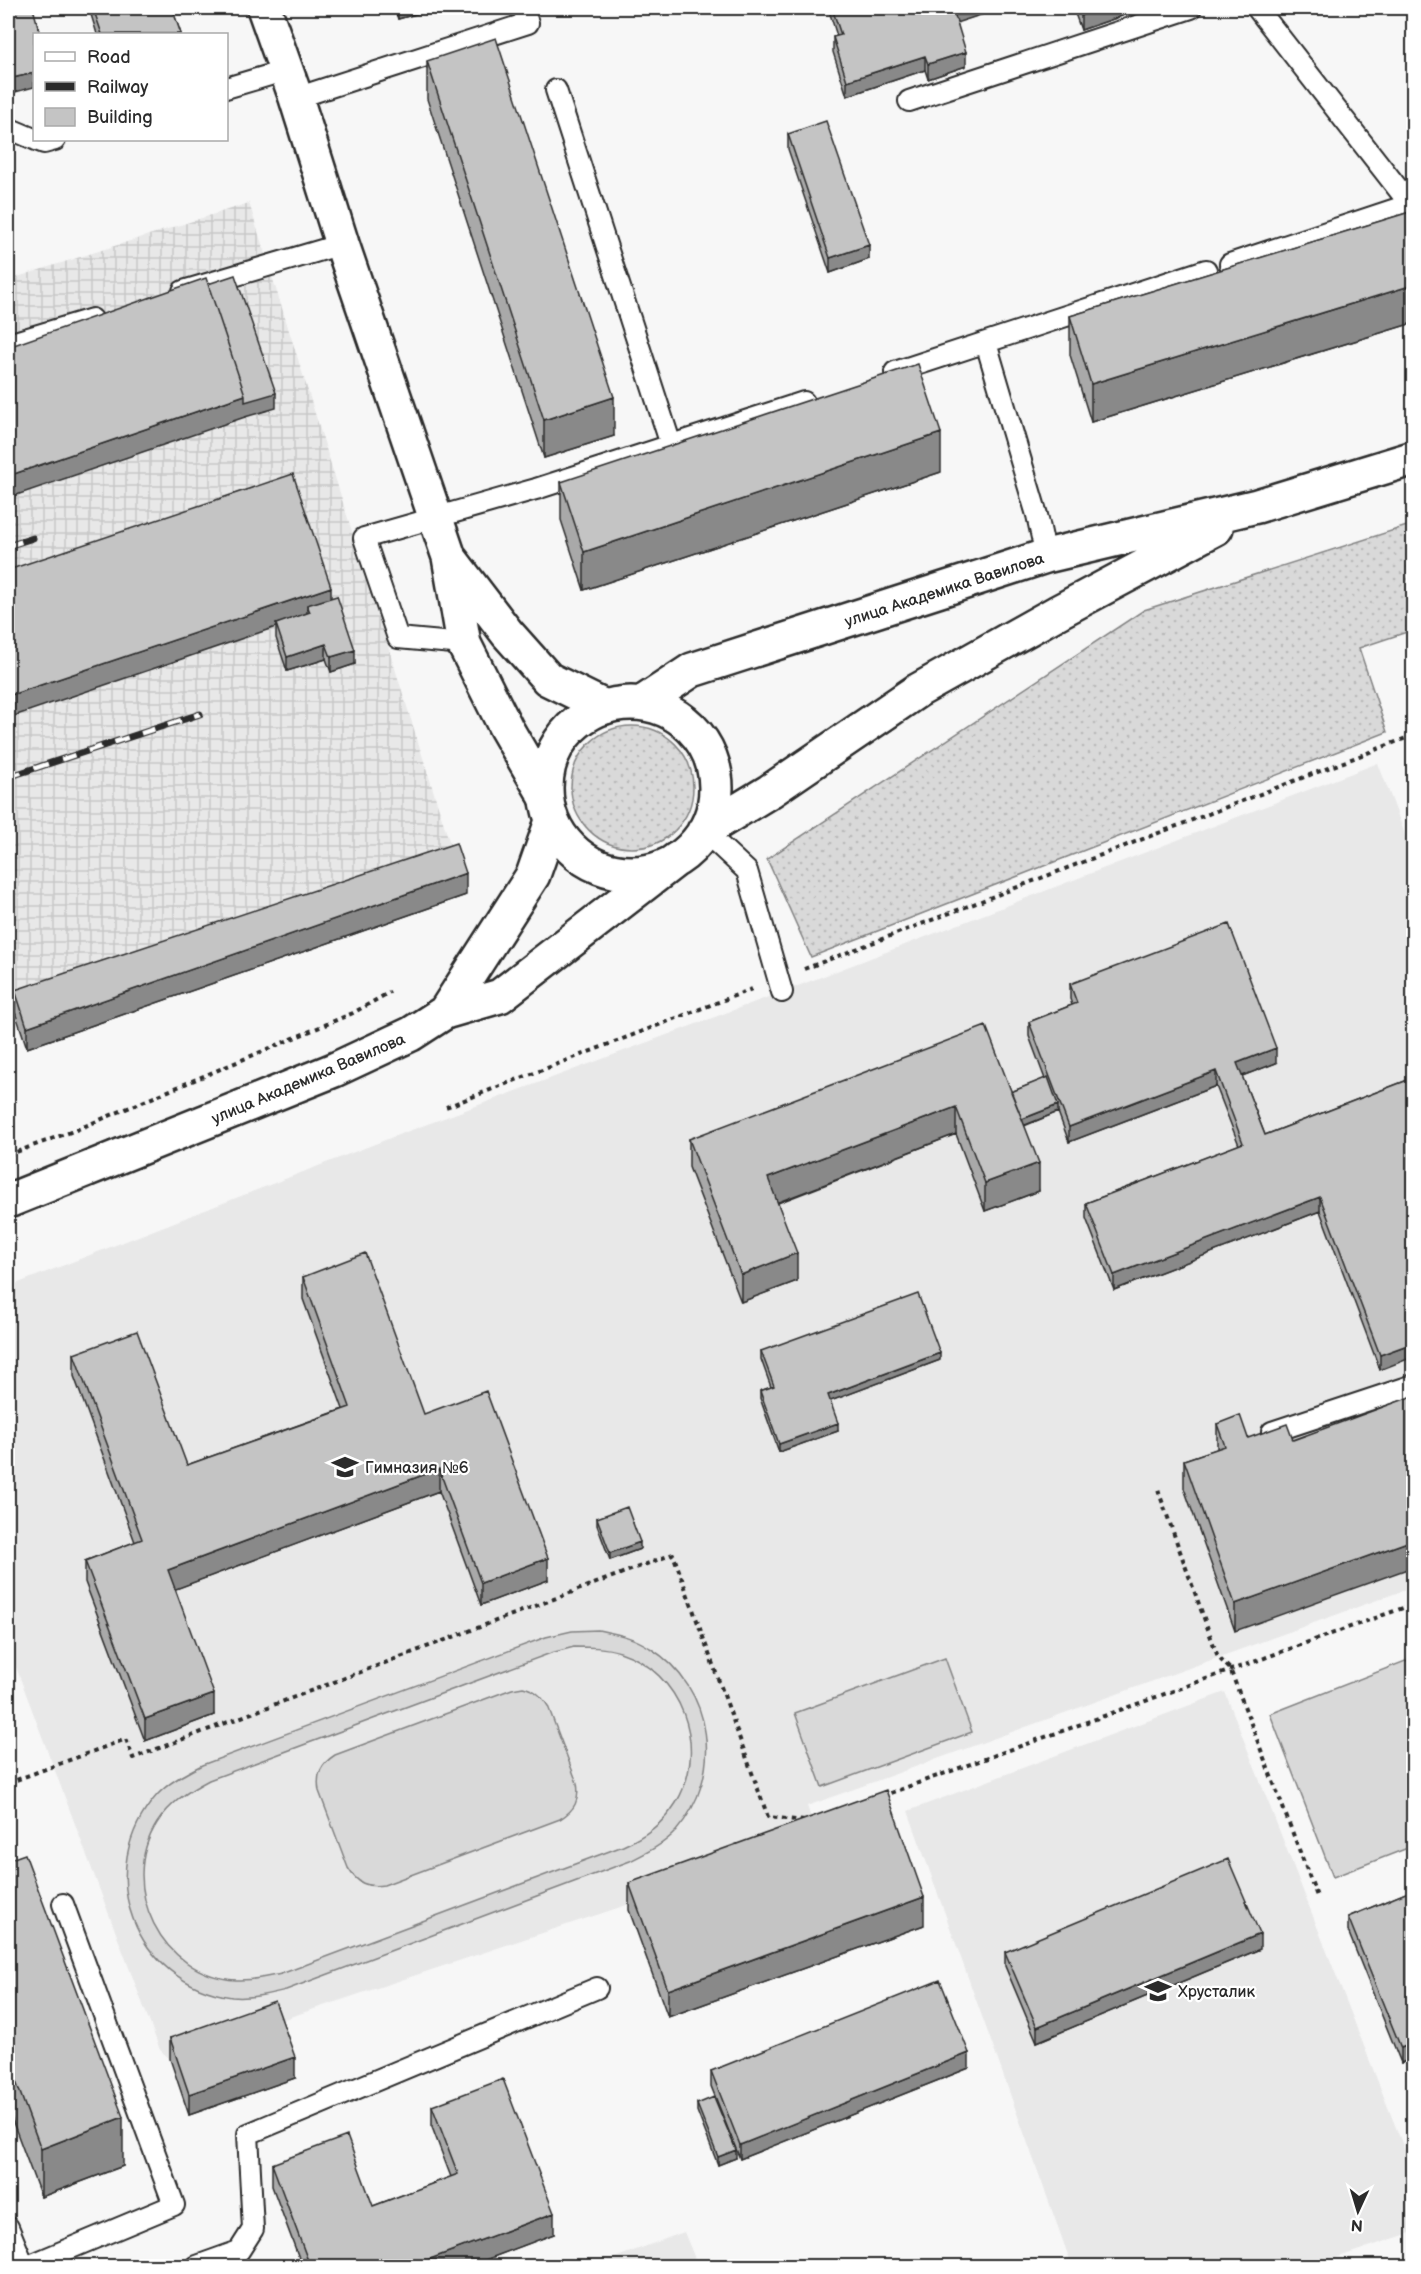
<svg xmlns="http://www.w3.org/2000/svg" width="1421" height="2274" font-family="'Balsamiq Sans',sans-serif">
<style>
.built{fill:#e8e8e8}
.industrial{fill:url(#industrial-grid)}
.grass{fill:url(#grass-dots);stroke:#828282;stroke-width:1.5}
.pitch{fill:#d9d9d9;stroke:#828282;stroke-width:1.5;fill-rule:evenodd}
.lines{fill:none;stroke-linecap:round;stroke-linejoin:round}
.lane-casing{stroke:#2b2b2b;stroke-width:24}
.street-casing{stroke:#2b2b2b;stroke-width:38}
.secondary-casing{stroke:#2b2b2b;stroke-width:38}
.path{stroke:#2b2b2b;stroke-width:4;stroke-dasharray:4.5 4.5;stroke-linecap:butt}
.lane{stroke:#fff;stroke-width:20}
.street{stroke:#fff;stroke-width:33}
.secondary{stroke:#fff;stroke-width:33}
.rail-casing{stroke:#2b2b2b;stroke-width:7}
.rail{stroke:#fff;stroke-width:4.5;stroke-dasharray:14;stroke-linecap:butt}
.wall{fill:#a9a9a9;stroke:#2b2b2b;stroke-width:1.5}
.shaded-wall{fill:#898989;stroke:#2b2b2b;stroke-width:1.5}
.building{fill:#c4c4c4;stroke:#2b2b2b;stroke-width:1.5}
.labels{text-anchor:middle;stroke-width:4.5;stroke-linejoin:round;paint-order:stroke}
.street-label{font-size:16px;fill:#2b2b2b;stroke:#fff}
.poi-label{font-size:16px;fill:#2b2b2b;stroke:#fff;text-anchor:start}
</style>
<defs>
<pattern id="industrial-grid" width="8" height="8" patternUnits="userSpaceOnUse" patternTransform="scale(1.5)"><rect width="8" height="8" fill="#e8e8e8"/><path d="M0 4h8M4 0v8" fill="none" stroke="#c7c7c7"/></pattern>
<pattern id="grass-dots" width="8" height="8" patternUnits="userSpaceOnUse" patternTransform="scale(1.5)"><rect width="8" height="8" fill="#d9d9d9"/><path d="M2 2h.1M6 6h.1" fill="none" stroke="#bababa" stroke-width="1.8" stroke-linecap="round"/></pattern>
</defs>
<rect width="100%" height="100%" fill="#f7f7f7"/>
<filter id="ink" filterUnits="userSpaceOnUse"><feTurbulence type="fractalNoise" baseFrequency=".0167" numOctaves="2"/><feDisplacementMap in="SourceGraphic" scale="12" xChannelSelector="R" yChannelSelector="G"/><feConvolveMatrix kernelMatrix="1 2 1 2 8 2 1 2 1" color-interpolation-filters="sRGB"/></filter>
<g filter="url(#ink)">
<path class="built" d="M1378,763L1414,858L1413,1587L807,1806L819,1841L275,2022L170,2059L160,2050L8,1646V1287L398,1135L782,992Z
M1225,1692L1413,2171V2232L1312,2266H1072L908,1811Z
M684,2232L698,2266H593Z"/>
<path class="industrial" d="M249,203L466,895L27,1048L8,988V280Z"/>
<path class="grass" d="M1413,524V630L1359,648L1387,732L811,957L767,859L1144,610Z
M571 787a61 61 0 1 1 122 0a61 61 0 1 1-122 0Z"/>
<path class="pitch" d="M598,1630C617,1634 634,1637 650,1648C714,1688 725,1775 676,1831C663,1845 646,1853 630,1861L286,1990C269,1994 250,1999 232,1997C134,1983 91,1870 157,1795C169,1782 186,1773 202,1765L546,1637L572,1631ZM574,1647C589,1647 605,1647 620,1652C681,1672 710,1747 676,1803C663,1824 645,1836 623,1846L281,1974C266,1977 251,1981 236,1980C162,1976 117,1886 157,1823C170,1803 188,1791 209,1780L551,1653Z
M945,1658L972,1732L822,1787L795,1713Z
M1413,1658V1846L1333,1877L1270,1714Z
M523,1687C535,1690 541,1695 548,1706L577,1783C580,1800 575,1810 560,1819L384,1885C367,1888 357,1883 348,1868L319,1791C316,1774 321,1764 335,1755L512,1689Z"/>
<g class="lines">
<g class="lane-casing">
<path id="lane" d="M1257,8L1410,204
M226,88L287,70
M556,90L671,445
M296,98L528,23L523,8
M909,101L1191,8
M8,128L34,139
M36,140L44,143L55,140
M1230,264L1414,203
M183,291L342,244
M986,343L1037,515L1046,556
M8,344L92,319
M895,372L1206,270
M464,644L398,638L364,538L536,489L804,402
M704,831L747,871L782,992
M1272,1432L1414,1385
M8,2227L24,2266
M28,2266L174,2205L63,1904
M197,2266L239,2251L253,2229L248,2134L597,1988"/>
</g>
<g class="street-casing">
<path id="street" d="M264,8L296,98L342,244L449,557L464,644L506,728L546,797
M452,561L507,633L548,679L605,707"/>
</g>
<g class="secondary-casing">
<path id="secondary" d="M642,703L692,670L1046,556L1257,506L1414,458
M546 788a85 85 0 1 1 170 0a85 85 0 1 1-170 0Z
M704,831L770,791L917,691L1058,612L1216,528
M445,1012L533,875L552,821
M8,1201L334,1070L411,1034L445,1012L500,996L677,859"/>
</g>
<path class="path" d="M804,969L1414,735
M446,1107L752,989
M8,1155L76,1130L353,1013L390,992
M1158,1490L1218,1657L1230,1669L1318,1899
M8,1783L126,1739L133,1758L673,1554L768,1817L804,1821
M882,1796L1414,1604"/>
<use href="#lane" class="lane"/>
<use href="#street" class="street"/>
<use href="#secondary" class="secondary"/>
<g class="rail-casing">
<path id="rail" d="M8,546L33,538
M8,777L200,714"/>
</g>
<use href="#rail" class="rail"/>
</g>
<path class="wall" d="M89,8H172L181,34H97Z
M394,8H437L398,19Z
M830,8H1002L957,22L966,66L928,79L925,70L847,96L833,52V37L837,36L830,14Z
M1073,8H1122V16L1081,30Z
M427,61L614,436L544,458L427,99Z
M788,134L869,259L830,273L788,149Z
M1413,211V323L1091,422L1070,355V316Z
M941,472L584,590L561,520V482Z
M8,570L331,598L355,664L331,672L326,659L287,671L276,638V627Z
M466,895L27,1048L15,1012V990Z
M1070,984L1276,1063L1242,1076L1265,1135L1413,1078L1380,1370L1320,1211L1114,1290L1086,1218V1203L1239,1145L1216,1086L1069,1142L1058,1112L1024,1126L1039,1191L985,1211L956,1134L778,1203L797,1281L741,1302L689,1167V1139L1011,1092L1045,1079L1029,1036V1022L1072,1005L1070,999Z
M303,1277L424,1414L548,1580L481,1605L439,1491L175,1589L214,1715L145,1741L85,1582V1561L135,1542L74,1376V1354L187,1465L343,1409L303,1299Z
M761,1351L940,1360L830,1401L838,1431L779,1452L760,1398V1391L771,1387L761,1359Z
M1217,1424L1248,1438L1235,1631L1184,1488V1460L1217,1449Z
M597,1518L640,1549L610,1560L597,1525Z
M8,1860L123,2166L41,2197L8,2109Z
M629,1883L924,1925L668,2017L629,1910Z
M1413,1890V2058L1401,2063L1348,1931V1917Z
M1260,1949L1037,2042L1005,1966V1952Z
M170,2038L295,2078L189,2115L170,2059Z
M969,2068L740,2159L711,2086V2071Z
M697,2104L736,2158L718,2165L697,2111Z
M432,2106L554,2234L469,2266H302L272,2186V2164L373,2206L451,2177L432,2127Z"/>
<path class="shaded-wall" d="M398,8H437L398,19Z
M958,8H1002L953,24V9Z
M1104,8H1122V16L1081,30V15Z
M966,52V66L928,79V64Z
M925,56V70L847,96V81Z
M34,73V87L8,94V79Z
M869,245V259L830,273V258Z
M1413,285V323L1091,422V384Z
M276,393V408L245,417L8,498V476L245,395Z
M614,397V436L544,458V420Z
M941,433V472L584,590V552Z
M331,587V609L310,612L307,605V617L276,624V627L8,718V696Z
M326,644V659L287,671V657Z
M355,650V664L331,672V657Z
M466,873V895L27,1048V1027Z
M1276,1048V1063L1237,1078V1063Z
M1216,1071V1086L1069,1142V1127Z
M1058,1105V1112L1015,1129V1122Z
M956,1107V1134L768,1206V1178Z
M1039,1163V1191L985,1211V1183Z
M1320,1197V1211L1114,1290V1275Z
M797,1253V1281L741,1302V1275Z
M1413,1343V1357L1380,1370V1355Z
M940,1353V1360L828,1402V1395Z
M838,1423V1431L779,1452V1444Z
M439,1469V1491L168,1592V1570Z
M1413,1540V1567L1235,1631V1604Z
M640,1542V1549L610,1560V1553Z
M548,1558V1580L481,1605V1583Z
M214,1694V1715L145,1741V1719Z
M924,1897V1925L668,2017V1990Z
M1260,1934V1949L1037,2042V2027Z
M1413,2043V2058L1401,2063V2048Z
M969,2053V2068L740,2159V2145Z
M295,2057V2078L189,2115V2094Z
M123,2117V2166L41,2197V2149Z
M736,2150V2158L718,2165V2157Z
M554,2213V2234L469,2266H411Z"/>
<path class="building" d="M8,8H33L40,34H34V73L8,79Z
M93,8H172L181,34H102Z
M832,8H958L953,9L966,52L928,64L925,56L847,81L833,37L841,35Z
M1078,8H1104L1081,15Z
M496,38L614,397L544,420L427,61Z
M826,121L869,245L830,258L788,134Z
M1413,211V285L1091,384L1070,316Z
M235,275L276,393L245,402V395L208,284Z
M206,278L245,395L8,476V347Z
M918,364L941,433L584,552L561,482Z
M293,474L331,587L8,696V570Z
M337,596L355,650L331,657L326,644L287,657L276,624L310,612L307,605Z
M456,843L466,873L27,1027L15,990Z
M1229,924L1276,1048L1237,1063L1265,1135L1413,1078V1160L1410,1161L1413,1169V1343L1380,1355L1320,1197L1114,1275L1086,1203L1243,1143L1216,1071L1069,1127L1029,1022L1077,1003L1070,984Z
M986,1026L1039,1163L985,1183L956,1107L768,1178L797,1253L741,1275L689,1139Z
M1048,1077L1058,1105L1022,1119L1011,1092Z
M365,1253L424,1414L486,1391L548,1558L481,1583L439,1469L168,1570L214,1694L145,1719L85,1561L142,1539L74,1354L137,1331L187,1465L350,1407L303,1277Z
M918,1294L940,1353L828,1395L838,1423L779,1444L760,1391L774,1386L761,1351Z
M1413,1396V1540L1235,1604L1184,1460L1225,1446L1217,1424L1240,1415L1248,1438L1287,1424L1293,1440Z
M627,1507L640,1542L610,1553L597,1518Z
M886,1790L924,1897L668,1990L629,1883Z
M25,1854L123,2117L41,2149L8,2060V1860Z
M1228,1859L1260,1934L1037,2027L1005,1952Z
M1413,1890V2043L1401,2048L1348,1917Z
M940,1980L969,2053L740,2145L711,2071Z
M275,2001L295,2057L189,2094L170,2038Z
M503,2079L554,2213L411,2266H310L272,2164L347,2136L373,2206L458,2174L432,2106Z
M714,2097L736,2150L718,2157L697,2104Z"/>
</g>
<defs>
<g id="school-bare" transform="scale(2.07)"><path d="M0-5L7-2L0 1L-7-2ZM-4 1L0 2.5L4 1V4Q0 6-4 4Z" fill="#2b2b2b" stroke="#fff" stroke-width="2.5" paint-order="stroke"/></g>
</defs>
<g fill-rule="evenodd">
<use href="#school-bare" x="345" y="1467"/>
<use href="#school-bare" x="1158" y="1991"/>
</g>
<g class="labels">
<g class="street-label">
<text transform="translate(944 589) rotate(-18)" y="6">улица Академика Вавилова</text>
<text transform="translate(308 1078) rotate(-23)" y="6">улица Академика Вавилова</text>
</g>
<g class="poi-label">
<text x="365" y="1473">Гимназия №6</text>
<text x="1178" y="1997">Хрусталик</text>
</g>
</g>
<rect width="1421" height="2274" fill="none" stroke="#fff" stroke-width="30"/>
<rect x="15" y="15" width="1391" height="2244" fill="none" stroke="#2b2b2b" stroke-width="2" filter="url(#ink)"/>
<rect x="33" y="33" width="195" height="108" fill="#ffffff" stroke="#aaaaaa" stroke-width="1.5"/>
<rect x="45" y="52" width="30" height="9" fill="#ffffff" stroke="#aaaaaa" stroke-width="1.5"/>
<text x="87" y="63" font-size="18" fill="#2b2b2b">Road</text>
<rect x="45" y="82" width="30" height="9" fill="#2b2b2b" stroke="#aaaaaa" stroke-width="1.5"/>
<text x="87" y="93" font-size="18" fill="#2b2b2b">Railway</text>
<rect x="45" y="108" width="30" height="18" fill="#c4c4c4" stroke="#aaaaaa" stroke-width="1.5"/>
<text x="87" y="123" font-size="18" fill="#2b2b2b">Building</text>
<g transform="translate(1358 2211) rotate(184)" stroke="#ffffff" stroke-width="4.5" paint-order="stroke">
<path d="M0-4.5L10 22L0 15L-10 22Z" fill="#2b2b2b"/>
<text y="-9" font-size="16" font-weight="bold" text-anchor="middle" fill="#2b2b2b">N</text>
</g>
</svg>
